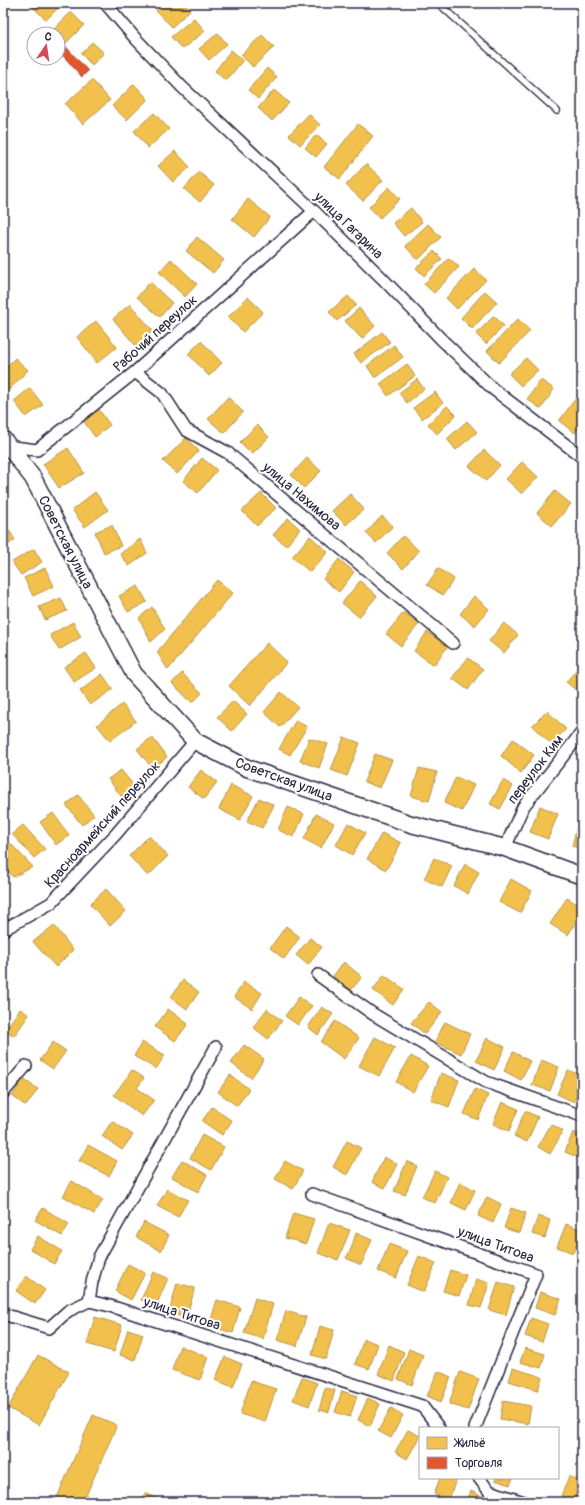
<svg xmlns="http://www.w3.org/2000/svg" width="585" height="1505" font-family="Pangolin,sans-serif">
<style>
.homes{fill:#f2c14e;stroke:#b49148}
.shops{fill:#e4572e;stroke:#aa4732}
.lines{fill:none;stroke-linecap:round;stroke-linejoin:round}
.lane-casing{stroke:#22223b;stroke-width:8}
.street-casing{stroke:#22223b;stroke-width:14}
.secondary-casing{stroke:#22223b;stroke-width:19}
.lane{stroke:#fff;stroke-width:5.5}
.street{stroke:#fff;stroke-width:11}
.secondary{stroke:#fff;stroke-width:16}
.labels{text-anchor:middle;stroke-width:4;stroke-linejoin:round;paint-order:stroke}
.street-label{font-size:14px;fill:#22223b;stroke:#fff}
</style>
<rect width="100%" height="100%" fill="#fff"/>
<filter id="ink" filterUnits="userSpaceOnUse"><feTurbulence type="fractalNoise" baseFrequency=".025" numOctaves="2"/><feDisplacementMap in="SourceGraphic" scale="8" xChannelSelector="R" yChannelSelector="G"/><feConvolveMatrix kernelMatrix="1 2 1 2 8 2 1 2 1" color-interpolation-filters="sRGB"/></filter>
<g filter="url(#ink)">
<path class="homes" d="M37,3H59L61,5L46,20L33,7Z
M164,3H184L190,10L172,27L156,11Z
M71,12L84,25L65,44L58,37V34H55L52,31Z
M194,18L205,31L182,49L171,37Z
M218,33L227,44L209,60L199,49Z
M262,35L274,47L253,67L241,55Z
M92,42L104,53L92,65L81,54Z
M231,50L243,60L226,81L215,71Z
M267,68L277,77L258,99L248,90Z
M92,80L110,100L83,124L65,104Z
M134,84L148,99L127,120L112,106Z
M274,90L289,103L272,121L258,108Z
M154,113L169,129L148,148L134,131Z
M309,114L320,125L300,145L289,135Z
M358,124L373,136L340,179L324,167Z
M316,135L327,144L316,157L305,148Z
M175,151L190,167L173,182L158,166Z
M366,164L383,180L363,201L346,185Z
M199,172L214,185L200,202L184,189Z
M389,187L400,199L380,218L369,207Z
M248,199L270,217L254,237L232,219Z
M411,208L422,222L404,236L393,223Z
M428,224L441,237L418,260L405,246Z
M197,237L224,260L213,273L186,251Z
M434,251L442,259L424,276L416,268Z
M449,258L459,267L434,293L424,284Z
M171,259L197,284L185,297L159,272Z
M474,269L486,280L457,309L446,298Z
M150,282L172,303L160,317L137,297Z
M485,291L497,302L472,329L461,318Z
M348,296L356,305L337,321L329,312Z
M248,297L263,312L243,332L228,317Z
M130,304L153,331L136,346L113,319Z
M359,308L375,326L362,339L345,321Z
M494,316L504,326L486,344L476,334Z
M518,319L530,331L499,363L487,351Z
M96,321L117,347L97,363L77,337Z
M382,332L390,342L361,363L354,354Z
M201,341L222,363L209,376L188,354Z
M394,345L403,357L375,378L367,366Z
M15,358L28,370L6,393L3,390V370Z
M526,358L538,370L521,386L509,374Z
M407,364L415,376L388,396L380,384Z
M417,379L424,389L407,403L399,393Z
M541,380L554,389L541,409L527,399Z
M30,388L43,405L26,417L14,401Z
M435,392L443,403L422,419L413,408Z
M228,397L243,412L224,433L208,419Z
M576,398L582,403V423L575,433L559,421Z
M94,403L110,425L95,437L79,415Z
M447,406L456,415L437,434L428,424Z
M467,421L477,432L456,450L447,439Z
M257,425L269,437L252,454L240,442Z
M186,438L199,451L177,474L163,461Z
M68,448L84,473L59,488L43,464Z
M484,450L500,465L486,481L469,466Z
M202,458L217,470L198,493L183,481Z
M307,458L321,471L304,488L291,475Z
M522,462L538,477L522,494L506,479Z
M555,491L571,504L552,526L537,513Z
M95,492L108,510L85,527L72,510Z
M261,493L276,508L257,526L242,511Z
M350,494L364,509L346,525L332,511Z
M382,516L393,526L376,543L366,533Z
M288,518L300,529L286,546L273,535Z
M5,524L15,540L3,548V525Z
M112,525L121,546L104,553L95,532Z
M310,536L328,552L310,572L292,557Z
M403,536L419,551L403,569L387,553Z
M140,539L147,553L129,566L120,554Z
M34,549L42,562L21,575L12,562Z
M339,559L354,572L339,592L323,579Z
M45,568L54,586L33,596L24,578Z
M438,568L454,579L443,595L427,585Z
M217,580L233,593L168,670L157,652Z
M360,581L377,596L359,617L342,603Z
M138,586L147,602L128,612L119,596Z
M474,596L489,609L475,626L460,614Z
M61,598L67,611L45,620L39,607Z
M152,607L165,629L151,642L139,618Z
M404,612L419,624L401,646L386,634Z
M73,622L81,637L59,650L50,635Z
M504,623L518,635L504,653L489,641Z
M427,632L448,646L434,665L414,651Z
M267,643L287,662L250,706L229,686Z
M86,653L96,668L74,682L64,667Z
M468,658L483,669L468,690L452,678Z
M578,668L582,671V695L566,682Z
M182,673L202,693L192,703L172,683Z
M102,674L113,689L90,705L80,691Z
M281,692L298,707L280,727L264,712Z
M233,701L247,714L232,731L217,717Z
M122,704L136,721L110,741L97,725Z
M547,711L566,729L551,744L532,726Z
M296,720L307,727L290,755L279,749Z
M152,737L167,757L153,769L137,749Z
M344,737L360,743L347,776L331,770Z
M309,738L328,744L319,768L300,761Z
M513,739L534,755L521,773L501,756Z
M375,754L392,760L380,788L364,782Z
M419,768L437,772L429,801L411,796Z
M121,770L138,791L125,801L108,779Z
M201,770L217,782L204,799L188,787Z
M456,777L474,785L462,811L444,803Z
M503,780L513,786L500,809L490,804Z
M231,785L253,796L240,820L219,809Z
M78,795L94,815L82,825L66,805Z
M259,798L274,805L262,828L247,821Z
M540,806L558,814L548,839L530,832Z
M288,807L304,814L294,837L278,830Z
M53,813L69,835L56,845L40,822Z
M316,814L334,823L321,848L304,839Z
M578,822L582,823V849L572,846Z
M348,823L365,833L352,855L336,845Z
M23,825L45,849L34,858L12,834Z
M382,833L401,843L386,870L367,859Z
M149,836L168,856L148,876L129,856Z
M10,843L33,867L13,877L3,865V850Z
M434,858L452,866L442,887L424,879Z
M465,864L479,872L468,894L454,886Z
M511,879L532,891L520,913L499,902Z
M106,889L126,911L110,926L90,904Z
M567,898L582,907V912L568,935L550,924Z
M54,925L73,950L56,967L33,942Z
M286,926L300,937L284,959L270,948Z
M310,938L322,947L308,965L296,955Z
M344,962L362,977L351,990L333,976Z
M384,975L404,989L393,1005L373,990Z
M183,980L199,992L187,1009L171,997Z
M244,982L262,993L252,1009L234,997Z
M299,997L312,1006L298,1025L285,1016Z
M429,1002L442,1012L425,1034L411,1023Z
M322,1007L333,1014L318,1035L308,1027Z
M20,1009L29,1015L14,1036L5,1030Z
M168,1009L188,1024L175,1041L155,1027Z
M267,1009L282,1021L268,1039L253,1027Z
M335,1021L359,1038L344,1059L321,1042Z
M445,1022L470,1034L461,1054L435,1042Z
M375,1037L395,1048L379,1076L359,1066Z
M487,1038L505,1047L494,1070L476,1061Z
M53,1042L66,1051L53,1069L40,1060Z
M142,1042L165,1055L156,1069L134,1056Z
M244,1045L264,1059L251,1078L231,1063Z
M513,1052L530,1061L521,1080L504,1071Z
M411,1056L428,1066L413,1092L396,1082Z
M541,1060L559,1067L550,1091L532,1085Z
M132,1070L144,1078L137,1088L154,1100L142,1116L114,1095Z
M568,1070L582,1076V1082L574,1102L557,1094Z
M441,1073L459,1080L449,1107L431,1100Z
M230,1075L249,1089L237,1106L218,1092Z
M23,1079L38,1089L26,1106L12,1096Z
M475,1089L488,1095L478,1120L464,1114Z
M502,1102L518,1109L509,1131L493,1124Z
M212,1107L232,1121L222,1135L202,1121Z
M525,1111L538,1117L527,1142L514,1136Z
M112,1121L133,1135L122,1150L102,1136Z
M551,1124L563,1131L550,1154L538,1147Z
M573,1132L582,1136V1159L565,1152Z
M202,1135L224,1147L211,1170L190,1158Z
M347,1141L361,1148L347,1175L333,1167Z
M88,1145L117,1161L109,1176L79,1161Z
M384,1157L397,1164L385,1188L372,1182Z
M182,1160L207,1175L198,1192L172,1177Z
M285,1161L303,1171L293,1189L275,1179Z
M407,1161L417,1166L405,1195L394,1191Z
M435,1171L447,1177L435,1203L422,1197Z
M72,1181L103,1200L94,1214L63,1196Z
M460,1182L475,1190L466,1210L451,1203Z
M167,1189L188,1200L178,1217L157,1206Z
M487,1197L501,1204L493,1223L478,1216Z
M43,1208L69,1224L62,1236L35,1220Z
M511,1208L526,1213L519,1233L504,1228Z
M293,1213L314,1219L306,1244L285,1238Z
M538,1216L550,1220L545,1238L532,1234Z
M144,1222L169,1235L161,1251L136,1237Z
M329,1223L350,1230L338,1260L318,1253Z
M566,1224L582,1230L573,1253L557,1247Z
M356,1233L372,1240L361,1265L346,1258L351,1249Z
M38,1236L62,1251L54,1264L30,1249Z
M389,1244L407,1251L396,1278L378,1271Z
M419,1256L436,1263L424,1292L407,1285Z
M128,1264L145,1273L131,1300L115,1291Z
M450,1270L466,1275L459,1296L443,1291Z
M153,1272L168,1278L156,1306L141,1300Z
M26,1276L45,1290L35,1304L16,1291Z
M476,1279L489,1283L481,1308L469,1305Z
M498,1282L514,1287L506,1315L489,1310Z
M177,1283L195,1288L186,1318L169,1313Z
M540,1292L561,1299L555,1315L535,1308Z
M255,1298L273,1304L263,1339L244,1333Z
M217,1300L240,1307L233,1333L209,1326Z
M286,1311L306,1317L297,1346L277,1340Z
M95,1317L122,1325L114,1352L87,1344Z
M531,1318L548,1324L542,1342L525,1336Z
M320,1326L334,1330L326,1359L312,1355Z
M128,1329L143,1334L135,1360L120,1355Z
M364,1339L378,1344L369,1369L355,1364Z
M389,1345L404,1352L394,1381L378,1374Z
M180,1346L208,1357L200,1380L172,1370Z
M525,1348L545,1354L541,1368L520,1362Z
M409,1349L423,1355L412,1385L398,1379Z
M38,1355L69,1372L39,1425L8,1408Z
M225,1357L242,1364L233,1387L215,1380Z
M513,1368L542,1377L538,1390L509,1381Z
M438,1371L451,1377L441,1402L427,1396Z
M460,1372L479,1379L468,1410L449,1404Z
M302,1377L317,1383L309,1406L293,1400Z
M251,1381L276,1389L265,1422L240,1414Z
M325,1388L335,1390L329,1412L319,1410Z
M342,1391L357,1396L350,1417L335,1412Z
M368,1398L380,1404L370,1426L358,1420Z
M503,1401L531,1406L528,1424L500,1419Z
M391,1408L403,1415L391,1438L378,1431Z
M93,1415L117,1425L83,1502H55Z
M408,1430L420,1436L407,1459L395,1452Z
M569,1476L582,1482V1491L577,1502H574L561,1496Z
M440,1478H457L448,1500L434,1494Z
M496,1478H513L510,1485L495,1480Z
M471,1491L494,1502H466Z
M145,1493L159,1499L161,1502H140Z"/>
<path class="shops" d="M59,39L88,71L82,77L58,50Z"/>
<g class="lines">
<g class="lane-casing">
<path id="lane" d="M438,3L557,111"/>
</g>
<g class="street-casing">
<path id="street" d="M105,3L135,38L182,87L314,211L382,278L441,339L493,389L582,457
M135,372L162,393L186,430L228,453L453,643
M6,446L37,450L135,372L314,211
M505,848L523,807L582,732
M3,930L51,903L116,834L195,741
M318,975L373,1014L486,1082L582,1116
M3,1093L26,1066
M312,1194L536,1274L475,1428
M89,1301L92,1282L99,1257L216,1047
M3,1314L49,1328L68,1311L89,1301L110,1306L422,1406L439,1428
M479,1478L489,1491L524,1502"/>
</g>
<g class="secondary-casing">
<path id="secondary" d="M3,439L33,478L134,674L195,741L247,768L411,824L505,848L582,876"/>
</g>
<use href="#lane" class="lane"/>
<use href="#street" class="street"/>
<use href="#secondary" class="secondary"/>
</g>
</g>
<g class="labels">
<g class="street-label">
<text transform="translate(349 225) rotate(44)" y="5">улица Гагарина</text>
<text transform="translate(155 333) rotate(-42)" y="5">Рабочий переулок</text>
<text transform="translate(302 496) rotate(40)" y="5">улица Нахимова</text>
<text transform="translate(66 542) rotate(63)" y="5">Советская улица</text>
<text transform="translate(535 769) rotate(-53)" y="5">переулок Ким</text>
<text transform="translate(284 779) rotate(20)" y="5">Советская улица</text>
<text transform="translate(102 824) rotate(-48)" y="5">Красноармейский переулок</text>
<text transform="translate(496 1244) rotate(20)" y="5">улица Титова</text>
<text transform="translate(182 1313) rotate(18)" y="5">улица Титова</text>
</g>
</g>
<rect width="585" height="1505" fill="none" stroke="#fff" stroke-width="16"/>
<rect x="8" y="8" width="569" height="1489" fill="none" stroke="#22223b" stroke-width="1.5" filter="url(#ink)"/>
<rect x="419" y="1427" width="140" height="52" fill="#ffffff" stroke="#a7a7b1"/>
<rect x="427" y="1437" width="20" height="12" fill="#f2c14e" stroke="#a7a7b1"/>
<text x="455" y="1447" font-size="12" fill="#22223b">Жильё</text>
<rect x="427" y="1457" width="20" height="12" fill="#e4572e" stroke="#a7a7b1"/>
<text x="455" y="1467" font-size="12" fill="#22223b">Торговля</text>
<g transform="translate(46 46) rotate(13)"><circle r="19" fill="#ffffff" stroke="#a7a7b1"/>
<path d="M0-3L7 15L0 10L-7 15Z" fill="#d1495b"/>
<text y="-6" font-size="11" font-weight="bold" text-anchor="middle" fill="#22223b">С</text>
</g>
</svg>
